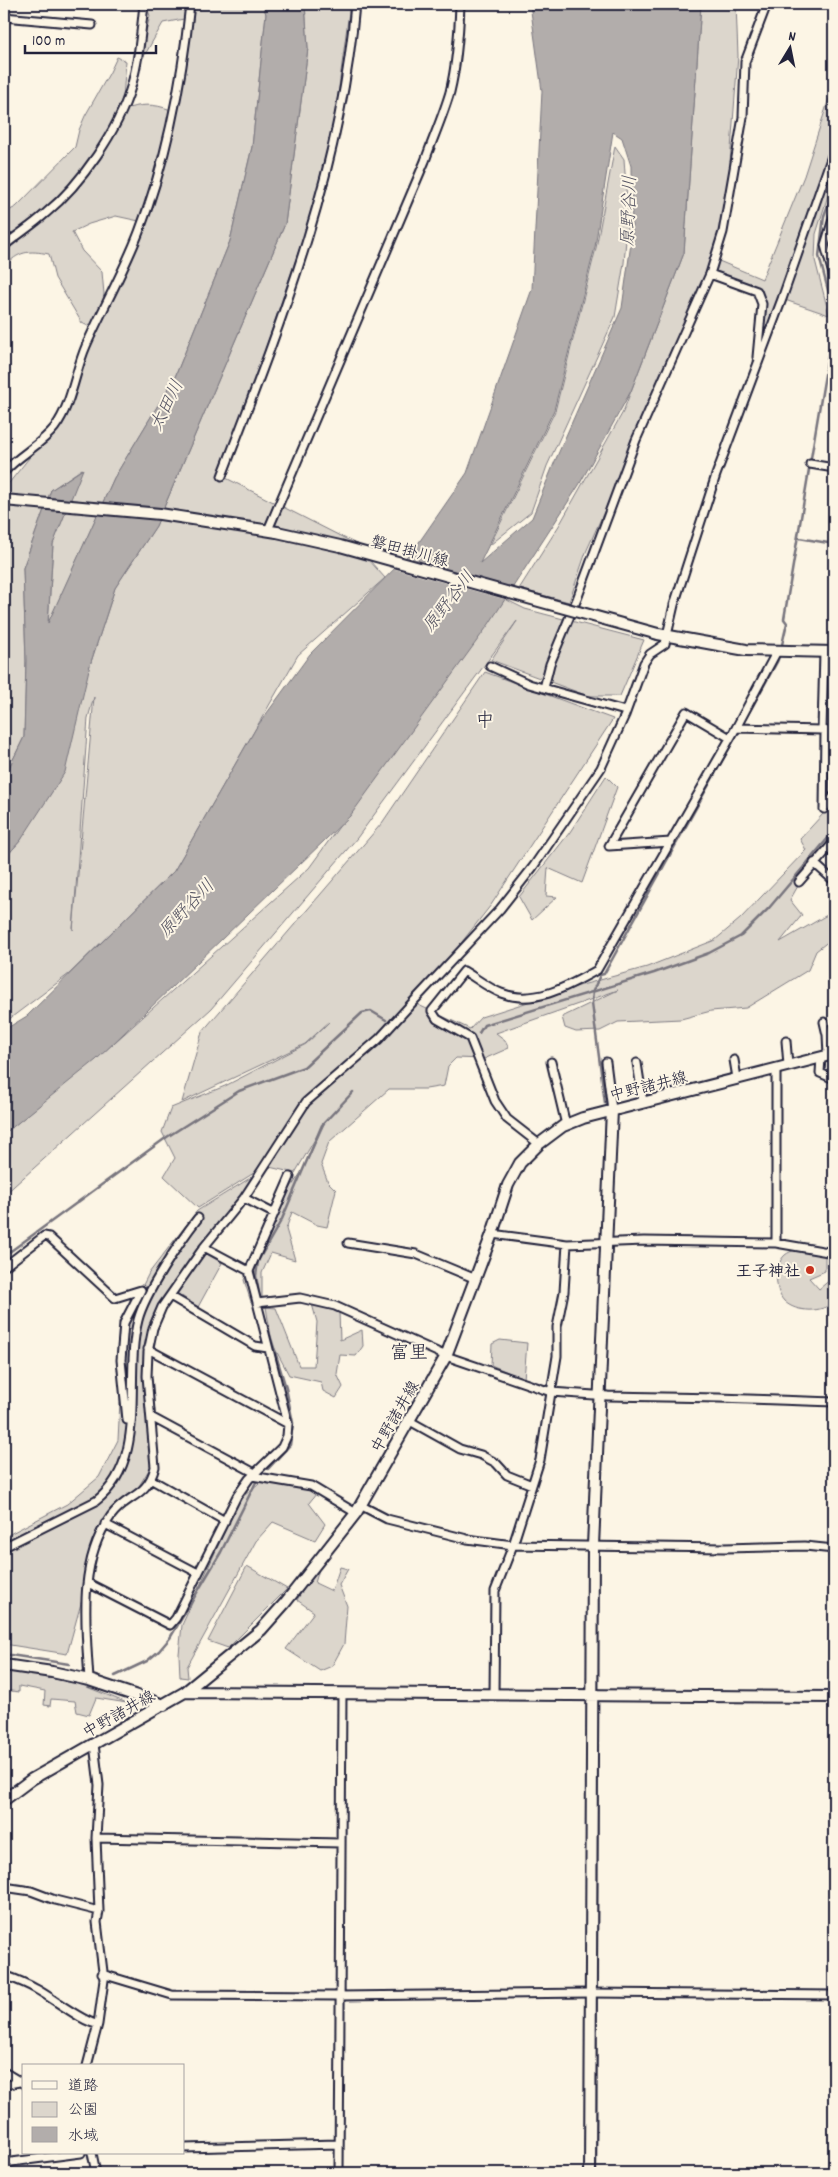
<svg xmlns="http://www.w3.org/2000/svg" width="838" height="2177" font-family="Dekko,'Klee One',sans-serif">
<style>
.green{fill:#dcd6cc;stroke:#7f7c84;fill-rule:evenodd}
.water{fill:#b2adab;stroke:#78757e;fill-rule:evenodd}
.pier{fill:#fcf5e5}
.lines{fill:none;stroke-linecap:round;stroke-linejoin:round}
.stream{stroke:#78757e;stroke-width:2.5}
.street-casing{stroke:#22223b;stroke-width:11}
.secondary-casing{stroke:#22223b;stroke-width:14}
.street{stroke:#fcf5e5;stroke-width:7}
.secondary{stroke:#fcf5e5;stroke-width:10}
.secondary-bridge-casing{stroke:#22223b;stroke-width:14;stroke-linecap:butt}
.secondary-bridge{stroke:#fcf5e5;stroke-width:10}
.poi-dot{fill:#c8321e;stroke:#fcf5e5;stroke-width:2}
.labels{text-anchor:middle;stroke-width:4;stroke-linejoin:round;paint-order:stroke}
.street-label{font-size:16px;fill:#22223b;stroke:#fcf5e5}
.poi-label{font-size:16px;font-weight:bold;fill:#22223b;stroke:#fcf5e5;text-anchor:end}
.water-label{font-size:18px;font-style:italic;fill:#545362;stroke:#fcf5e5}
.quarter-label{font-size:19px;fill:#22223b;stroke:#fcf5e5}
</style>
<rect width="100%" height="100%" fill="#fcf5e5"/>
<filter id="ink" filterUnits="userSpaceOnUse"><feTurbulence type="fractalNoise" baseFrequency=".02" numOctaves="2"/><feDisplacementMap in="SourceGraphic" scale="10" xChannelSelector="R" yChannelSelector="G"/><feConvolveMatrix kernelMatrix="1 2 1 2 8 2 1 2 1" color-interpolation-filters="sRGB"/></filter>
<g filter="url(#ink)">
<path class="green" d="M146,4H263L266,14L252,147L230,241L175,377L114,478L48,624L53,544L82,469L51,490L23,568L26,661L24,737L4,778V737L6,733L4,587L5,488L57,423L94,329L82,323L55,278L49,254C28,250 19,251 4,267V213L16,207L75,147L79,130L85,116L110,72L117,57L126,61L122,110C140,104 153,103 171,110L189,18L163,23L135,72L150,16ZM116,216L139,221L100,318L104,294L102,272L82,251L72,232L89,224Z
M305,4H350L329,162L222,476L354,543L385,578L298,655L174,871L69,974L4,1023V859L21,840L90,665L115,588L156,526L285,224L308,48ZM94,697L73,930L88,718Z
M701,4H736L738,56L726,216L702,293L586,552L569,602L519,589L560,524L623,412L684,253Z
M834,83V176L816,234L815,260L829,315L782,299L761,350L757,291L710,274L719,261L762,279L804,176Z
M615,146L624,159L628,216L624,263L615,317L547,466L531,512L490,545L555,411L596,248Z
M505,599L525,609L644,640L620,696H588L491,660L517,621L357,838L211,1009L4,1195V1134L105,1051L309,868Z
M485,672L613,719L491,905L414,1003L470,1029L481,1017L582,985L647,967L715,940L740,919L806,850L800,839L834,802V840L803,877L790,900L802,915L780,942L834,911V937L816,951L808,970L746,1008L711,1011L681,1019L618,1022L600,1031L576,1032L565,1028L562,1017L618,990L496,1033L505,1040L509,1048L484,1059L456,1058L448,1066L444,1086L426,1089H389L329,1142L321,1164L328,1182L336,1190L327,1227L317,1225L292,1212L286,1229L295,1260L271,1253L262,1273V1302H251L244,1280L273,1213L303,1170L325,1122L295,1173L265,1166L198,1208L164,1176L175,1158L162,1132L171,1108L225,1086L306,1044L329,1022L305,1044L182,1102L202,1032L382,823Z
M606,776L617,787L582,883L548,868L546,896L557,897L532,920L519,897L570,832Z
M263,1170L179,1282L154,1325L147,1376L155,1460L131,1499L112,1514L99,1538L67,1654L4,1644V1537L67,1504L99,1477L118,1440L124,1323L149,1273L197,1211Z
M807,1247L825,1256V1271L809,1278L819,1289L831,1279L832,1268L834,1270V1302C822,1313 796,1313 784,1301C774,1290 774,1265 785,1255C791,1250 800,1249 807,1247Z
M205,1253L222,1263L198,1307L177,1293Z
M323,1303L339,1312L340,1340L362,1330L363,1346L356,1356L340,1355L337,1374L343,1387L336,1398L323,1391L321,1382L289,1375L272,1343L266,1307L276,1308L299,1366H314L317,1322L312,1304Z
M500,1340L527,1343L524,1379L491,1365L492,1344Z
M265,1478L306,1489L316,1494L309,1503L325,1524L315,1540L273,1522L256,1541L187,1667L188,1678L180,1677L179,1654L182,1625L239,1500Z
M247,1566L287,1589L228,1648L208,1641Z
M320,1566L315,1583L332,1591L340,1567L348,1569L339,1585L347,1606L344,1644L332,1666L320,1671L286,1649L314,1612L297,1600L316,1568Z
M4,1670L77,1683L127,1703L96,1698L89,1715L77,1712L75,1701L51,1699L50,1706L44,1705L45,1691L19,1686V1692L4,1690Z"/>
<path class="water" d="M263,4H305L308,48L285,224L156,526L115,588L90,665L65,772L21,840L4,859V778L24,737L26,661L23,568L51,490L83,469L53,544L48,623L114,478L175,377L230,241L252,147L266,14Z
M530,4H701L684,253L631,391L579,485L489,624L350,816L96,1060L4,1134V1030L27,1016L174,871L256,728L310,654L415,548L467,473L532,289L542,91ZM613,132L622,138L631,166L632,236L622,308L555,461L532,518L480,563L554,410L595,247Z"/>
<path class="pier" d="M401,558L514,589L507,600L391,568Z"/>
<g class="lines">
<path class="stream" d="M834,189L824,216L819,256L834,313
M799,538L834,544
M781,649L787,623L784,619L834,321
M479,1033L484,1025L654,973L709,953L741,936L769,908L834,831
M605,1103L592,1003L593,991L600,975L604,974L777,662L780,654
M606,1142V1121
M4,1256L167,1137L239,1091L304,1067L362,1013L371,1011L386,1020
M268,1469L290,1445L293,1423L286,1388L261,1305L256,1276L258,1261L282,1219L322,1125L353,1092
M598,1548V1692
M4,1654L69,1664
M115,1676L147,1661L159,1651L170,1638L221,1552L257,1480
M596,2173L598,1698"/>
<g class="street-casing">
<path id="street" d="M4,17L92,25
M834,216L825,245L834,278
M4,246C17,235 33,225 46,213C81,184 118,131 131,87C139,60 141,32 144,4
M710,274L757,291L762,304L757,357
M810,464L834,468
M4,472C19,455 41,445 55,427C72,404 75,371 86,346C103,308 124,271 139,232C167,159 182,82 190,4
M222,476C281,323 342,168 355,4
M268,530L425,161C433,138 443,116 450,92C457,63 459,34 460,4
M490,666L529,684L625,711
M544,688L550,664L577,599L636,440L710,274L723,232L743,117L745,62L767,4
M736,728L822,730L824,652
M822,730L834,732
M824,809L825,731
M824,809L834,796
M671,842L609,846L686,712L730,738
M814,863L834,881
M799,882L834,842
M824,1022L827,1035L828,1055
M786,1041L788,1065
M821,1057L820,1073L834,1079
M734,1060L737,1078
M551,1062L566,1125
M606,1062L612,1110
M637,1063L643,1102
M776,1068V1243
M539,1144L507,1119L495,1101L470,1038L437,1019L432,1011L464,971C476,978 488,988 501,993C535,1006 568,986 597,970L736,728L777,651
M244,1198L273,1213
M492,1234L567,1244L644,1241L776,1243L834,1253
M348,1243L416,1254L476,1279
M204,1247L249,1271
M4,1267L44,1236L49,1237L115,1298L141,1290L124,1323L121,1360L127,1420
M170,1296L255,1346L268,1348
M257,1303L300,1298L335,1306L446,1356L551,1392L608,1396L719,1398L834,1402
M148,1349L288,1424
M151,1417L255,1473
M408,1420L460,1449L481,1455L496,1463L507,1475L532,1485
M252,1476L311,1486L356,1513
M152,1480L225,1521
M360,1505L387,1519L467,1539L513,1545L725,1548L805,1546L834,1549
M105,1524L198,1573
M4,1547L96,1501C150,1459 123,1378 138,1320C145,1293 180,1241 198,1218
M88,1583L170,1625L176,1618L237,1496L249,1479L282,1447L287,1436L288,1424L249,1271L290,1177
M89,1680C86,1627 77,1562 111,1516C127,1494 147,1498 155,1467L147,1376L148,1352L153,1328L162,1307L204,1247L244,1198L306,1102L379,1039L412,1003L500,909L533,867L601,768L625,715L644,663L650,654L665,644L674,605L716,475L782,299L834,150
M494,1695L495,1591L513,1545L540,1460L557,1356V1327L564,1292L567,1244
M96,1838L340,1843
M4,1887L31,1891L55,1900L99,1911
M102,1974L172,1995L339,1996L590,1993L834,1995
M4,1975C15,1979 26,1983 36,1989C50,1996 85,2024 98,2024
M87,2066L98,2024L104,1980L97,1922L99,1911L96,1838L99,1785L94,1744
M4,2072L24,2084
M4,2085L19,2082
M184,2148L338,2144
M92,2153L96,2173
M4,2163L81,2153
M339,2173L342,1693"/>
</g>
<g class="secondary-casing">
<path id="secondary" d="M4,500L160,514L277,532
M658,634L746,650L834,652
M4,1665L52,1672L89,1680L164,1705
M185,1692L834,1697
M4,1800L32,1779L185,1692L261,1630L285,1603L356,1513L446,1356L492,1234L508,1185L520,1163L539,1144L563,1126L583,1118L834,1054
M590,2173L593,1546L612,1110"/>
</g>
<use href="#street" class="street"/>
<use href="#secondary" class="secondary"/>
<g class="secondary-bridge-casing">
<path id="secondary-bridge" d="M277,532L340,546L658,634"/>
</g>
<use href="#secondary-bridge" class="secondary-bridge"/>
</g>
</g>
<circle class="poi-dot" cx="810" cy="1270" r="5"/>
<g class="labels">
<g class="street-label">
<text transform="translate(410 550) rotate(15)" y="6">磐田掛川線</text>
<text transform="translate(648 1085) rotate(-14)" y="6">中野諸井線</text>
<text transform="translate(394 1416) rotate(-60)" y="6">中野諸井線</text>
<text transform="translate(118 1713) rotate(-29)" y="6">中野諸井線</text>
</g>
<g class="poi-label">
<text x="800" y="1276">王子神社</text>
</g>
<g class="water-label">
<text transform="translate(628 211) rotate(-88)" y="6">原野谷川</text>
<text transform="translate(166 405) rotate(-64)" y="6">太田川</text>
<text transform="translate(448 601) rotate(-52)" y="6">原野谷川</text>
<text transform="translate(186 908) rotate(-47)" y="6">原野谷川</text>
</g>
<g class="quarter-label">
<text x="485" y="726">中</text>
<text x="409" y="1358">富里</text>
</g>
</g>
<rect width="838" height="2177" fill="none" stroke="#fcf5e5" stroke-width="20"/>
<rect x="10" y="10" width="818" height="2157" fill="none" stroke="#22223b" stroke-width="2" filter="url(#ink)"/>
<rect x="22" y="2064" width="162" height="90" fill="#fcf5e5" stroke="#a5a1a1"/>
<rect x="32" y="2081" width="25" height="8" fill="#fcf5e5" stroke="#a5a1a1"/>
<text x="68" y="2090" font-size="15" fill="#22223b">道路</text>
<rect x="32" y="2102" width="25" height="15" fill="#dcd6cc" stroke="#a5a1a1"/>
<text x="68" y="2114" font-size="15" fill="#22223b">公園</text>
<rect x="32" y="2127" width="25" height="15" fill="#b2adab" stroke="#a5a1a1"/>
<text x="68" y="2140" font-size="15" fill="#22223b">水域</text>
<g transform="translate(790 48) rotate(10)" stroke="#fcf5e5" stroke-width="4" paint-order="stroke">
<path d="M0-4L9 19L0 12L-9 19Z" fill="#22223b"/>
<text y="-8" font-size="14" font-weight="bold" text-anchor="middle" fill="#22223b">N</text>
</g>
<path d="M25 45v8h131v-8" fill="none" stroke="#22223b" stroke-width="2.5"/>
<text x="32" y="45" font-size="15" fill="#22223b" stroke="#fcf5e5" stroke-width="4" paint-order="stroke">100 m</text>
</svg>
